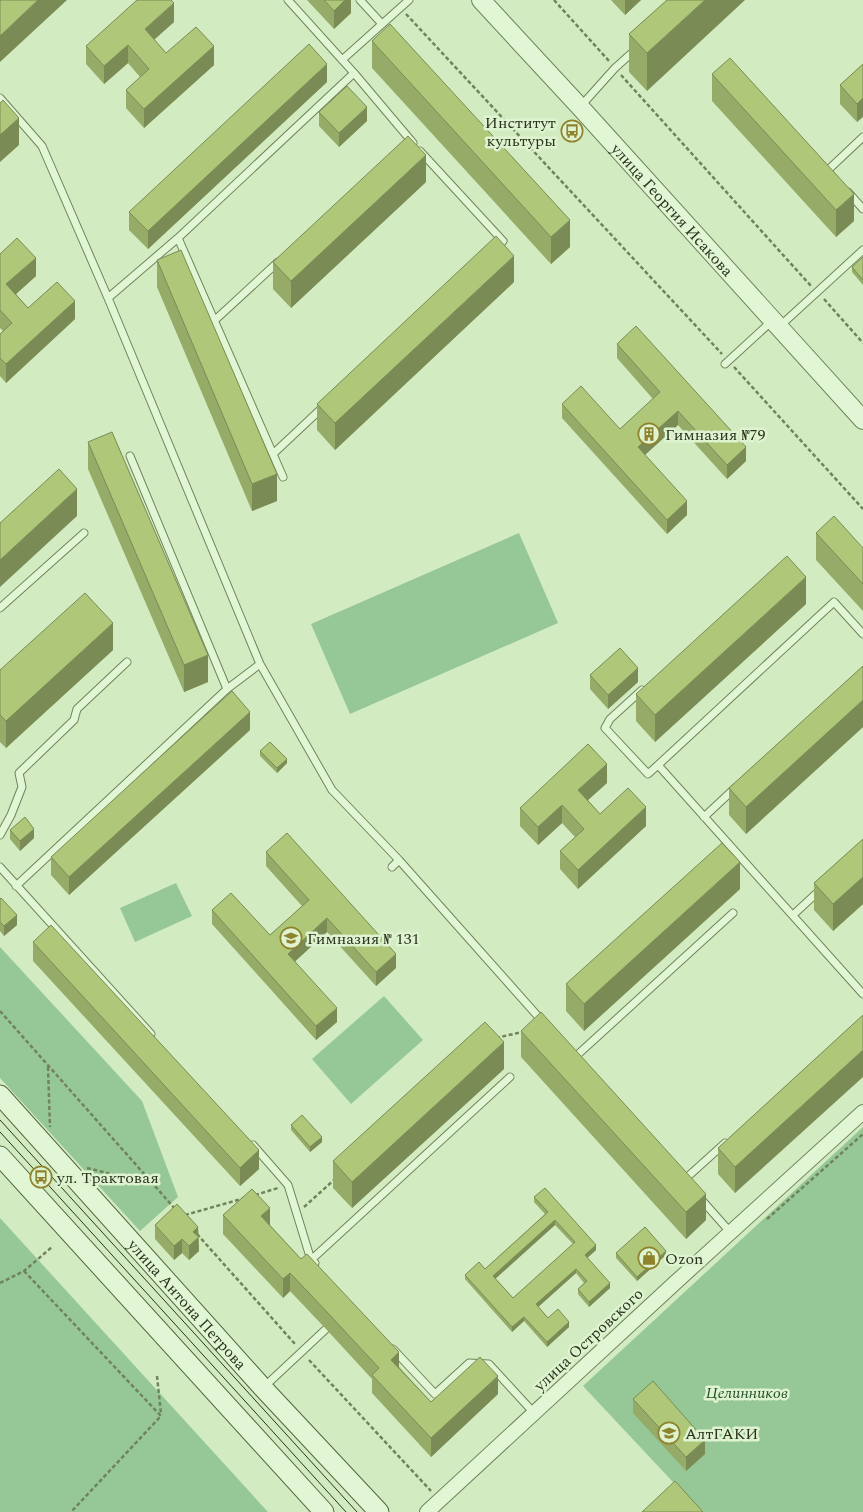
<svg xmlns="http://www.w3.org/2000/svg" width="863" height="1512" font-family="Spectral,serif">
<style>
.green{fill:#96c897}
.lines{fill:none;stroke-linecap:round;stroke-linejoin:round}
.service-casing{stroke:#71835a;stroke-width:9}
.minor-casing{stroke:#71835a;stroke-width:16}
.tertiary-casing{stroke:#71835a;stroke-width:20}
.secondary-casing{stroke:#55653d;stroke-width:21}
.path{stroke:#71835a;stroke-width:2.5;stroke-dasharray:4 2.5;stroke-linecap:butt}
.service{stroke:#e1f6d4;stroke-width:7}
.minor{stroke:#e1f6d4;stroke-width:14}
.tertiary{stroke:#e1f6d4;stroke-width:18}
.secondary{stroke:#e1f6d4;stroke-width:19}
.tram{stroke:#2b341d;stroke-width:1}
.wall{fill:#96ab68;fill-rule:evenodd}
.shaded-wall{fill:#7a8b55}
.building{fill:#aec779;stroke:#7a8b55;fill-rule:evenodd}
.labels{text-anchor:middle;stroke-width:5;stroke-linejoin:round;paint-order:stroke}
.poi-label{font-size:16px;fill:#2b341d;stroke:#def3d0;text-anchor:start}
.street-label{font-size:16px;fill:#2b341d;stroke:#def3d0}
.park-label{font-size:16px;font-style:italic;fill:#254f2b;stroke:#def3d0}
</style>
<rect width="100%" height="100%" fill="#d2ebc1"/>
<path class="green" d="M519,533L558,623L350,714L311,624Z
M176,883L192,916L135,942L120,908Z
M0,947L142,1101L178,1197L140,1231L0,1078Z
M384,996L423,1040L351,1104L312,1059Z
M863,1127V1512H701L583,1386Z
M0,1218L268,1512H0Z"/>
<g class="lines">
<g class="service-casing">
<path id="service" d="M288,0L354,73L413,143
M360,0L382,24
M342,60L409,0
M0,98L42,146L108,298L260,664L332,790L399,860L543,1022
M580,107L615,68L635,50
M420,151L503,241L497,247
M828,170L863,137
M848,192L863,209
M178,238L354,73
M108,298L178,238L283,477
M214,321L278,262
M780,326L863,250
M725,364L773,320
M273,454L323,407
M130,456L227,689
M0,608L84,533
M642,690L610,719L605,728L648,774L658,765L863,994
M658,765L834,602L863,634
M704,817L735,788
M0,835L11,815L22,787L19,773L74,720L77,709L127,662
M0,867L151,1034
M392,867L399,860
M16,886L227,689L260,664
M793,915L820,890
M575,1057L733,913
M253,1145L288,1185L311,1260L315,1263
M684,1180L725,1143
M700,1198L731,1233
M311,1260L510,1077
M393,1349L435,1394L469,1363L489,1364L534,1413
M264,1387L326,1329"/>
</g>
<g class="minor-casing">
<path id="minor" d="M427,1512L677,1281L863,1112"/>
</g>
<g class="tertiary-casing">
<g id="tertiary">
<path id="s1" d="M481,0L580,107L863,420"/>
</g>
</g>
<g class="secondary-casing">
<g id="secondary">
<path id="s2" d="M0,1095L263,1388L379,1512"/>
<path d="M0,1156L324,1512"/>
</g>
</g>
<path class="path" d="M554,0L609,61
M406,14L722,354
M621,75L811,286
M824,299L863,343
M734,367L863,509
M0,1011L176,1210
M496,1038L522,1032
M48,1067L50,1127
M87,1168L152,1184
M255,1195L278,1188
M304,1207L335,1179
M185,1215L245,1198
M767,1219L863,1134
M197,1234L295,1344
M24,1271L161,1416L71,1512
M0,1283L24,1271L52,1247
M309,1360L431,1491
M157,1376L161,1414"/>
<use href="#service" class="service"/>
<use href="#minor" class="minor"/>
<use href="#tertiary" class="tertiary"/>
<use href="#secondary" class="secondary"/>
<path class="tram" d="M0,1120L357,1512
M0,1132L346,1512"/>
</g>
<path class="wall" d="M307,0H351V13L334,29Z
M611,0H641L625,15Z
M667,0L647,91L629,72V34Z
M174,22L154,39L166,53L214,65L144,128L126,108V90L140,77L128,63L104,84L86,64V46Z
M372,41L570,247L551,264L372,68Z
M863,64L857,122L840,104V85Z
M712,74L854,221L836,237L712,101Z
M327,82L148,249L129,230V212Z
M319,112L367,121L339,147L319,126Z
M426,182L291,308L273,289V262Z
M0,254L36,276L16,294L28,308L75,319L6,383L0,376V334L3,331L0,328Z
M863,257V285L852,272V267Z
M157,260L277,501L252,511L157,287Z
M514,282L335,450L317,430V404Z
M617,344L746,461L727,479L678,425L645,455L687,515L667,534L562,418V404L620,429L653,399L617,358Z
M88,442L208,682L184,692L88,469Z
M816,533L863,548V611L816,560Z
M806,604L655,742L636,721V694Z
M113,650L6,748L0,742V670Z
M863,666V727L746,834L729,815V788Z
M590,675L638,682L608,709L590,689Z
M250,730L69,895L51,875V857Z
M260,751L287,763L277,773L260,756Z
M607,783L588,800L600,814L646,826L578,889L560,869V851L575,837L562,823L538,845L520,826V808Z
M10,830L34,838L20,851L10,839Z
M863,839V904L833,931L814,910V883Z
M266,852L396,968L376,986L327,932L295,961L337,1022L316,1040L212,924V910L270,935L302,906L266,866Z
M740,889L584,1031L566,1011V984Z
M0,899L17,925L4,936L0,931Z
M33,942L259,1169L240,1186L33,961Z
M863,1015L735,1193L718,1174V1148Z
M521,1031L706,1220L686,1239L521,1057Z
M504,1069L352,1208L333,1188V1161Z
M291,1125L322,1142L310,1152L291,1130Z
M534,1197L596,1250L587,1258L610,1288L589,1307L578,1294V1289L584,1283L576,1273L538,1307L548,1318L569,1327L547,1347L524,1321L512,1332L465,1279V1275L485,1269L545,1214L534,1202ZM555,1225L573,1244L513,1298L495,1278Z
M223,1215L270,1225L431,1402L498,1394L431,1457L372,1393V1379L326,1329L290,1291L283,1298L223,1234Z
M155,1225L198,1227L199,1251L189,1260L182,1253L174,1260L155,1239Z
M616,1253L666,1255L637,1281L616,1258Z
M633,1399L705,1454L686,1471L633,1413Z"/>
<path class="shaded-wall" d="M38,0H67L0,62V36Z
M345,0H351V13L334,29V11Z
M625,0H641L625,15Z
M705,0H745L647,91V53Z
M174,3V22L145,48V29Z
M128,45V63L104,84V66Z
M214,46V65L144,128V109Z
M327,64V82L148,249V231Z
M863,98V117L857,122V104Z
M367,107V121L339,147V133Z
M19,118V145L0,162V135Z
M426,155V182L291,308V281Z
M854,194V221L836,237V210Z
M570,220V247L551,264V237Z
M514,256V282L335,450V423Z
M36,258V276L6,303V284Z
M75,301V319L6,383V364Z
M678,411V425L638,461V447Z
M746,447V461L727,479V465Z
M277,474V501L252,511V484Z
M77,489V516L0,587V560Z
M687,501V515L667,534V520Z
M806,577V604L655,742V715Z
M113,623V650L6,748V721Z
M208,655V682L184,692V665Z
M638,668V682L608,709V695Z
M863,700V727L746,834V807Z
M250,712V730L69,895V877Z
M287,759V763L277,773V768Z
M607,764V783L578,809V790Z
M562,805V823L538,845V827Z
M646,807V826L578,889V870Z
M34,829V838L20,851V841Z
M740,862V889L584,1031V1004Z
M863,877V904L833,931V904Z
M17,915V925L4,936V926Z
M327,918V932L288,968V954Z
M396,954V968L376,986V972Z
M337,1008V1022L316,1040V1026Z
M504,1042V1069L352,1208V1182Z
M863,1050V1077L735,1193V1167Z
M322,1137V1142L310,1152V1147Z
M259,1150V1169L240,1186V1168Z
M706,1194V1220L686,1239V1212Z
M270,1208V1227L261,1216Z
M555,1220V1225L493,1281V1276Z
M198,1227L199,1251L189,1260V1246L193,1232Z
M182,1239V1253L174,1260V1246Z
M596,1245V1250L585,1260V1255Z
M666,1251V1255L637,1281V1277Z
M576,1269V1273L536,1309V1304Z
M290,1273V1291L283,1298V1279Z
M610,1283V1288L589,1307V1302Z
M524,1317V1321L512,1332V1327Z
M569,1322V1327L547,1347V1342Z
M399,1352V1371L391,1360Z
M498,1376V1394L431,1457V1438Z
M705,1440V1454L686,1471V1457Z"/>
<path class="building" d="M0,0H38L0,36Z
M137,0H171L174,3L145,29L166,53L196,27L214,46L144,109L126,90L149,69L128,45L104,66L86,46Z
M324,0H345L334,11Z
M667,0H705L647,53L629,34Z
M390,24L570,220L551,237L372,41Z
M309,44L327,64L148,231L129,212Z
M730,58L854,194L836,210L712,74Z
M863,64V98L857,104L840,85Z
M347,86L367,107L339,133L319,112Z
M3,100L19,118L0,135V103Z
M408,136L426,155L291,281L273,262Z
M496,236L514,256L335,423L317,404Z
M17,238L36,258L6,284L28,308L57,282L75,301L6,364L0,358V334L12,323L0,310V254Z
M181,250L277,474L252,484L157,260Z
M863,257V280L852,267Z
M636,326L746,447L727,465L678,411L638,447L687,501L667,520L562,404L581,386L620,429L660,392L617,344Z
M112,432L208,655L184,665L88,442Z
M59,469L77,489L0,560V523Z
M834,516L863,548V584L816,533Z
M787,556L806,577L655,715L636,694Z
M85,593L113,623L6,721L0,715V670Z
M620,648L638,668L608,695L590,675Z
M863,666V700L746,807L729,788Z
M232,691L250,712L69,877L51,857Z
M270,742L287,759L277,768L260,751Z
M588,744L607,764L578,790L600,814L628,788L646,807L578,870L560,851L584,829L562,805L538,827L520,808Z
M25,817L34,829L20,841L10,830Z
M287,833L396,954L376,972L327,918L288,954L337,1008L316,1026L212,910L231,893L270,935L309,900L266,852Z
M863,839V877L833,904L814,883Z
M722,843L740,862L584,1004L566,984Z
M1,898L17,915L4,926L0,922V899Z
M51,925L259,1150L240,1168L33,942Z
M541,1012L706,1194L686,1212L521,1031Z
M863,1015V1050L735,1167L718,1148Z
M485,1022L504,1042L352,1182L333,1161Z
M302,1115L322,1137L310,1147L291,1125Z
M545,1188L596,1245L585,1255L610,1283L589,1302L578,1289L587,1281L576,1269L536,1304L548,1318L558,1309L569,1322L547,1342L524,1317L512,1327L465,1275L479,1262L485,1269L548,1212L534,1197ZM555,1220L575,1242L513,1298L493,1276Z
M252,1189L270,1208L261,1216L301,1259L307,1254L399,1352L391,1360L431,1402L480,1357L498,1376L431,1438L372,1375L379,1368L326,1311L290,1273L283,1279L223,1215Z
M177,1204L198,1227L193,1232L199,1237L189,1246L182,1239L174,1246L155,1225Z
M645,1227L666,1251L637,1277L616,1253Z
M653,1381L705,1440L686,1457L633,1399Z
M675,1481L703,1512H642Z"/>
<defs>
<g id="bus-ring" transform="scale(1.125)"><circle r="9.5" fill="#def3d0" stroke="#8f842d" stroke-width="1.5"/><path d="M-5-6H5V4H4V6H2V4H-2V6H-4V4H-5ZM-3.5-4V0h7V-4ZM-3.5 1.2v1.5H-2V1.2ZM2 1.2v1.5H3.5V1.2Z" fill="#8f842d"/></g>
<g id="building-ring" transform="scale(1.125)"><circle r="9.5" fill="#def3d0" stroke="#8f842d" stroke-width="1.5"/><path d="M-4-6H4V6H1V3H-1V6H-4ZM-2.5-4.3h1.7v1.8h-1.7ZM.8-4.3h1.7v1.8H.8ZM-2.5-1h1.7V.8h-1.7ZM.8-1h1.7V.8H.8Z" fill="#8f842d"/></g>
<g id="school-ring" transform="scale(1.125)"><circle r="9.5" fill="#def3d0" stroke="#8f842d" stroke-width="1.5"/><path d="M0-5L7-2L0 1L-7-2ZM-4 1L0 2.5L4 1V4Q0 6-4 4Z" fill="#8f842d"/></g>
<g id="shop-ring" transform="scale(1.125)"><circle r="9.5" fill="#def3d0" stroke="#8f842d" stroke-width="1.5"/><path d="M-5-2.5h2.3a2.7 3.5 0 0 1 5.4 0H5L5.5 6h-11ZM-1.5-2.5h3a1.5 2.3 0 0 0-3 0Z" fill="#8f842d"/></g>
<g id="university-ring" transform="scale(1.125)"><circle r="9.5" fill="#def3d0" stroke="#8f842d" stroke-width="1.5"/><path d="M0-5L7-2L0 1L-7-2ZM-4 1L0 2.5L4 1V4Q0 6-4 4Z" fill="#8f842d"/></g>
</defs>
<g fill-rule="evenodd">
<use href="#bus-ring" x="572" y="131"/>
<use href="#building-ring" x="649" y="434"/>
<use href="#school-ring" x="291" y="938"/>
<use href="#bus-ring" x="41" y="1177"/>
<use href="#shop-ring" x="649" y="1258"/>
<use href="#university-ring" x="669" y="1433"/>
</g>
<g class="labels">
<g class="poi-label">
<text x="556" y="128" text-anchor="end">Институт<tspan x="556" dy="18">культуры</tspan></text>
<text x="665" y="440">Гимназия №79</text>
<text x="307" y="944">Гимназия № 131</text>
<text x="57" y="1183">ул. Трактовая</text>
<text x="665" y="1264">Ozon</text>
<text x="685" y="1439">АлтГАКИ</text>
</g>
<g class="street-label">
<text dy="6" stroke="none"><textPath href="#s1" startOffset="284">улица Георгия Исакова</textPath></text>
<text dy="6" stroke="none"><textPath href="#s2" startOffset="281">улица Антона Петрова</textPath></text>
<text transform="translate(588 1339) rotate(-43)" y="6">улица Островского</text>
</g>
<g class="park-label">
<text x="747" y="1398">Целинников</text>
</g>
</g>
</svg>
